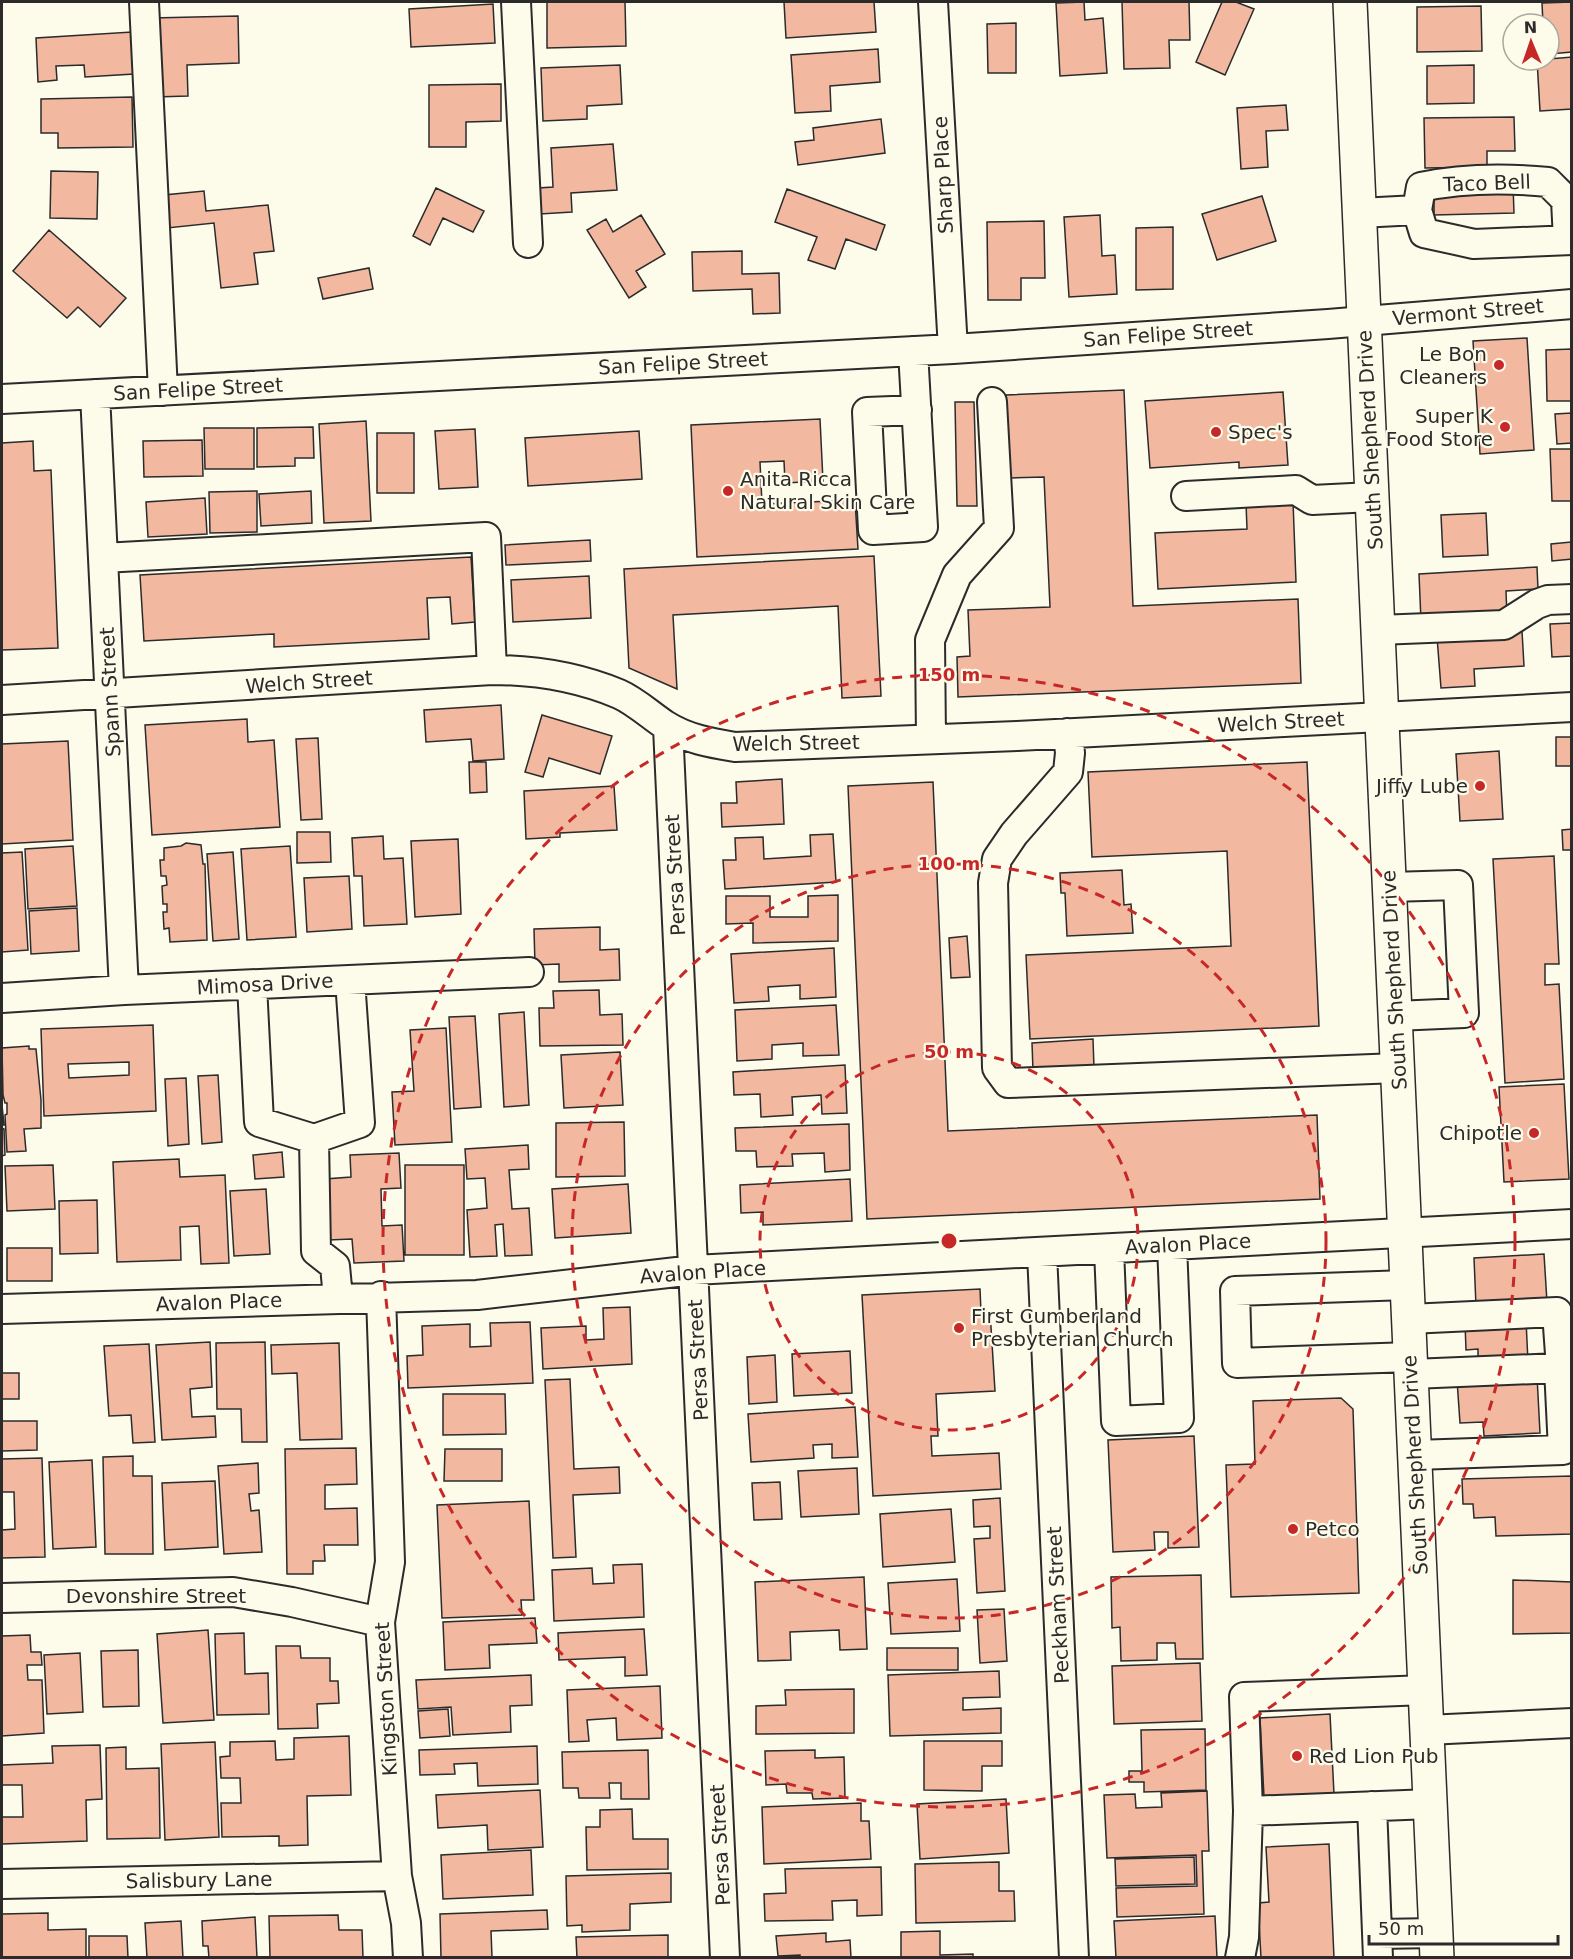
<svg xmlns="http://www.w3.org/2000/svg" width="1573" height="1959" font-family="'DejaVu Sans',sans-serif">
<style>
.building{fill:#f2b8a0;stroke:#2b2b2b;stroke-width:1.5;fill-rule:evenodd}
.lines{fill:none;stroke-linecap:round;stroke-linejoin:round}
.minor-casing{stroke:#2b2b2b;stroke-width:32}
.major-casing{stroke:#2b2b2b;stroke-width:36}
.minor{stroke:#fdfbea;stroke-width:28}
.major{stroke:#fdfbea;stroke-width:33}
.ring{fill:none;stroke:#c62828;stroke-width:3;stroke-dasharray:10 8}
.poi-dot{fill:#c62828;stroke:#fdfbea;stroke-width:2}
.labels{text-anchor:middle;stroke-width:4.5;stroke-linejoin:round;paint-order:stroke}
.street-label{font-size:20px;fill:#2b2b2b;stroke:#fdfbea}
.poi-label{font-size:20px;fill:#2b2b2b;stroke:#fdfbea;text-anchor:start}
.centre{fill:#c62828;stroke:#fdfbea;stroke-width:3}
.ring-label{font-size:18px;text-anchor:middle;font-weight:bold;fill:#c62828;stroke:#fdfbea;stroke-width:4.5;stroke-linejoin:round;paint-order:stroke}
</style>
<rect width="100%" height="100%" fill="#fdfbea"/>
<path class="building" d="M547,2H625L626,46L547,48Z
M784,2H874L876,32L786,38Z
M1084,2L1085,20L1103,18L1107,73L1060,76L1056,3Z
M1122,2H1189L1190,40H1169L1170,68L1124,69Z
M1222,2H1236L1254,9L1225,75L1196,62Z
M1572,2V52L1549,54V24H1543L1542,3Z
M493,4L495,43L411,47L409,9Z
M1481,6L1482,51L1417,52V7Z
M238,16L239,63L187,65L188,96L155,97L152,18Z
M1016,23V73H988L987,24Z
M132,32L134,74L85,77L84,65L56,66L57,80L38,82L36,38Z
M878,49L880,82L830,86L831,111L795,113L791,55Z
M1572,57V109L1540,111L1537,60Z
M620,65L622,104L587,106V119L543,121L541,68Z
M1474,65V103L1427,104V66Z
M501,84V121L466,122V147H429V85Z
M132,97L133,147L58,148V133H41V99Z
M1286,105L1288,130L1266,131L1268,167L1241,169L1237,108Z
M1514,117L1515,151H1487V167L1425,168L1424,118Z
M881,119L885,153L798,165L795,142L814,140L813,128Z
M613,144L617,190L571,193L572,212L540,214L538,188L553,187L551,148Z
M51,171L98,172L97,219L50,218Z
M1513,185L1514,213L1434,215V187Z
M436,188L484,211L473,232L443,218L430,245L413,236Z
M787,189L885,225L876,250L846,239L835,269L808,260L817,237L775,222Z
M204,191L206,211L268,205L274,251L254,253L258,284L221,288L214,223L167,228L164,195Z
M1262,196L1276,241L1217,260L1202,214Z
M641,215L665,254L636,271L646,287L629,298L587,230L606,219L613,232Z
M1100,215L1102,256L1115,255L1117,294L1069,297L1064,217Z
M1044,221L1045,278H1021V300H988L987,222Z
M1173,227V289L1136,290V228Z
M49,230L126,298L100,327L78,307L67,318L13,271Z
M742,251V274L779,273L780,313L753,314L752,289L693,291L692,252Z
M369,268L373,289L323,299L318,278Z
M1527,338L1534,450L1480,454L1473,341Z
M1572,349V401H1547L1546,350Z
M1124,390L1133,606L1298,599L1301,683L958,697L957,657L970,656L968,610L1050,607L1044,477L1010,478L1006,395Z
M1283,392L1288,465L1239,468V462L1150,468L1145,401Z
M955,402H974L977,506H957Z
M1572,413V443L1557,444L1555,414Z
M820,419L823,481L785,483L784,461L760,462L762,504L855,500L858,549L697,557L691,425Z
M366,421L371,521L324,523L319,424Z
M313,427L314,458H295V466L257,467V428Z
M204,428H254V469H205Z
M475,429L478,487L439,489L435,431Z
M639,431L642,479L528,486L525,438Z
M377,433H414V493H377Z
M202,440L203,476L144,477L143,441Z
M33,441L34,471L51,470L58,648L2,650V443Z
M1550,449H1572V501H1552Z
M257,491V532L210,533L209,492Z
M311,491L312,523L261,526L259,494Z
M205,498L207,534L148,537L146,502Z
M1293,501L1296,582L1158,589L1155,533L1247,529L1246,503Z
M1486,513L1488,555L1443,557L1441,515Z
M590,540L591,561L506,565L505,545Z
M1571,542L1572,559L1552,561L1551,544Z
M874,556L881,696L842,698L838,606L673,615L677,689L629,668L624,569Z
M471,557L475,622L452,624L450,597L427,598L429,639L274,647V634L144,641L140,575Z
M1537,567L1538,589L1506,591L1507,617L1421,621L1419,574Z
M589,576L591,618L513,622L511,580Z
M1572,623V656L1552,657L1550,624Z
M1522,631L1524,666L1474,669L1475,686L1441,688L1437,637Z
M501,705L504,759L473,761L471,739L426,742L424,710Z
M542,715L612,736L600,774L549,758L543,777L525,772Z
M247,719L248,742L274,740L280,827L152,835L145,725Z
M1556,737H1572V766H1556Z
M318,738L322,819L301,820L296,739Z
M68,741L73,840L2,844V744Z
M1499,751L1503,819L1460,821L1456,754Z
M469,762H486L487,792L470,793Z
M1307,762L1319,1026L1030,1039L1026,955L1231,946L1227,851L1092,857L1088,772Z
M782,779L784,824L722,827L721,803H737L736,782Z
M933,782L948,1131L1317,1115L1320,1199L867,1219L848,786Z
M614,786L617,830L560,833V837L526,839L524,791Z
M1572,829V850H1563L1562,830Z
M297,832H330L331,862L297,863Z
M833,834L836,882L725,889L723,860H736L735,838L763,837L764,859L811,856L810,835Z
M383,836L384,859L403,858L407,924L364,926L362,876H354L352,838Z
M458,839L461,914L415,917L411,841Z
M186,843L201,845L203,864H205L207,940L170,942L169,928L164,929L163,912H167V904H163L162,886L167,885L166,876H161L160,860H164V848L181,846Z
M73,846L77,906L28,909L25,849Z
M290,846L296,937L247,940L241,849Z
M22,852L28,950L2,952V853Z
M233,852L239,939L213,941L207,854Z
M1554,856L1559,964H1545V985L1559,984L1564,1079L1505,1083L1493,859Z
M1122,870L1124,905L1131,904L1133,933L1067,936L1065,893H1061L1060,873Z
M349,876L352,929L307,932L304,878Z
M838,895V941L753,943V923L726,924V896H770V917H808V896Z
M77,908L79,951L31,954L29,911Z
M600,927V950L619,949L620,980L559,982V964L535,965L534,929Z
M967,936L970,977L951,978L949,938Z
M834,948L836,997L800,999V985L768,987L769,1001L734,1003L731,954Z
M599,990L600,1015L622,1014L623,1045L540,1046L539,1008H554L553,991Z
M836,1005L839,1055L803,1056V1043L772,1045V1059L737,1061L735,1010Z
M524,1012L529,1105L504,1107L499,1014Z
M475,1016L481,1107L454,1109L449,1017Z
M153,1025L156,1111L44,1116L41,1029ZM129,1062V1075L69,1078L68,1064Z
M446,1028L452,1142L395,1145L392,1092L414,1091L410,1030Z
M1093,1039L1094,1068L1033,1071L1032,1043Z
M29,1046V1049H36L41,1100V1128L24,1129L26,1151L7,1152L5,1115L7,1114V1103H5L3,1095L2,1048Z
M620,1052L623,1105L564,1108L561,1055Z
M845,1065L847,1113L822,1114L821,1095L792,1097L793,1115L761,1117L760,1094L734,1095L733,1072Z
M218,1075L222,1142L202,1144L198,1076Z
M186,1078L189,1144L168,1146L165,1079Z
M1564,1084L1569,1179L1504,1182L1499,1087Z
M2,1105L4,1125H2V1128L4,1129L5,1155L2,1156Z
M624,1122L625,1176L556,1177V1123Z
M849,1124L850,1170L825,1172L824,1153L792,1154L793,1166L757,1167L756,1151H736L735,1128Z
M528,1145L529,1169L509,1170L512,1209L529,1208L532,1255L505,1256L503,1224L495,1225L497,1256L470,1257L467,1210L487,1208L485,1178L467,1179L465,1149Z
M282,1152L284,1177L255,1179L253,1155Z
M399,1153L401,1188L381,1189L382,1226L402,1225L404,1261L354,1263L352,1239L328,1240L325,1179L351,1177L350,1155Z
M179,1159L180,1177L225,1175L229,1263L201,1264L199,1226L180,1227L181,1260L117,1262L113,1162Z
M53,1165L55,1209L7,1211L5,1166Z
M405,1165H464V1255H405Z
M850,1179L852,1221L763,1225V1212L741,1213L740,1185Z
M628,1184L631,1233L555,1238L552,1189Z
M266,1189L270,1254L234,1256L230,1191Z
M97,1200L98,1253L60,1254L59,1201Z
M7,1248H52V1281H7Z
M1544,1254L1547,1302L1476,1306L1474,1258Z
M980,1289L981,1312L990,1311L995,1391L936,1394L938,1436H931L932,1456L999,1453L1001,1489L873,1496L862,1295Z
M630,1307L632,1364L543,1369L541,1328L586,1326V1340L604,1339L603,1308Z
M1526,1320L1528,1362L1478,1365V1349L1466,1350L1465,1323Z
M530,1322L533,1383L408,1388L407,1356L423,1355L422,1326L470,1324V1347L491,1346L490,1323Z
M210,1342L212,1387L190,1389L192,1417L215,1416L216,1437L162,1440L156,1345Z
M265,1342L267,1442H242L241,1409H217L216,1343Z
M339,1343L342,1439L300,1440L297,1373L272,1374L271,1345Z
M149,1344L155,1442L133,1443L131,1415L109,1416L104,1346Z
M850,1351L852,1393L794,1396L792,1354Z
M775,1355L777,1402L749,1404L747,1357Z
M2,1373H19V1399H2Z
M1537,1376L1540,1433L1484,1436L1483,1422L1460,1423L1457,1380Z
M570,1379L574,1469L619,1467L620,1493L573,1495L576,1557L553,1558L545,1380Z
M443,1394H505L506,1434L443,1435Z
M1341,1398L1353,1409L1359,1593L1231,1597L1226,1465L1255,1464L1253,1401Z
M855,1407L858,1457L832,1458V1444L813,1445L814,1458L751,1462L748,1414Z
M2,1421H37V1450L2,1451Z
M1194,1436L1199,1547L1168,1548V1532H1154L1155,1550L1113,1552L1108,1440Z
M356,1448L357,1484L325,1485V1509L357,1508L358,1545H324L325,1561H313V1574H287L285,1449Z
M445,1449H502V1481H444Z
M133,1456V1476H152L153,1554H105L103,1457Z
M42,1458L45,1557L2,1558V1530L15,1529L14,1492H2V1459Z
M92,1460L96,1547L53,1549L49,1462Z
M258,1463L259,1493L249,1494L251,1511L259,1510L262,1552L224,1554L218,1466Z
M857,1468L859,1514L801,1517L798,1471Z
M1572,1476V1534L1496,1536L1495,1517L1474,1518L1473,1504H1463L1462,1479Z
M215,1481L218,1547L165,1550L162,1483Z
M780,1482L782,1519L754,1520L752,1483Z
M1000,1498L1005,1591L977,1593L974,1539L990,1538V1526L974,1527L973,1500Z
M529,1501L534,1600H521L522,1615L442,1618L437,1505Z
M951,1509L955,1562L883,1567L880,1514Z
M642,1564L644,1617L554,1621L552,1570L592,1568L593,1584L614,1583L613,1565Z
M1201,1575L1203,1659H1176L1175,1643H1157V1660L1121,1661L1120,1627L1112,1628L1111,1577Z
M864,1577L867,1649L840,1650L839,1630L790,1632L791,1660L758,1661L755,1582Z
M957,1579L960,1631L891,1634L888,1583Z
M1513,1580L1572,1582V1633L1513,1634Z
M1004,1609L1007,1661L980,1663L977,1610Z
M535,1618L537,1643L489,1645L490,1668L445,1670L443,1622Z
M644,1629L647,1675L625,1676V1657L559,1660L558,1633Z
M208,1630L214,1720L163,1723L157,1634Z
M244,1633L245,1674L268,1673L269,1714L217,1715L215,1634Z
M30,1635L31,1652H41L42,1665H27L28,1680H42L44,1733L2,1736V1636Z
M276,1646H300L301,1658H330V1681H338L339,1703L317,1704L318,1728L278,1729Z
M887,1648H958V1670H887Z
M138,1650L139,1706L103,1707L101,1651Z
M80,1653L83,1712L47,1714L44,1655Z
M1200,1663L1202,1721L1114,1724L1112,1666Z
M999,1671L1000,1697L963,1698V1710L1001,1708V1733L890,1736L888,1675Z
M531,1675L532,1705L510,1706L511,1732L453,1735L451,1707L418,1709L416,1680Z
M660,1686L662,1738L617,1740L616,1718L587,1720L589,1741L569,1742L567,1690Z
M854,1689V1733L756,1734V1706L786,1705L785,1690Z
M448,1709L450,1736L420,1738L418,1711Z
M1330,1714L1334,1794L1264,1797L1260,1718Z
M1205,1729L1206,1790L1144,1792V1782H1129V1771H1142L1141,1730Z
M349,1736L351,1795L307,1796L308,1845L279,1846V1836L222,1837L221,1803H241L240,1778H221L220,1757L230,1756V1742L275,1741L276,1760L294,1759V1738Z
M924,1741H1002V1766H982V1791L924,1790Z
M215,1742L219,1837L165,1840L161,1744Z
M100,1745L102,1799L86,1800L87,1841L2,1844V1817H23L22,1785H2V1765L53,1763L52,1746Z
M537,1746L538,1784L478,1786L477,1763L454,1764L455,1774L420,1775L419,1750Z
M126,1747V1769L159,1768L160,1838L107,1839L106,1748Z
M648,1750L649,1799H621V1783H609L610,1798H579L578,1788H563L562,1752Z
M815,1750V1758L844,1757L845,1798L813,1799L812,1793H787L786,1784L766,1785L765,1751Z
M540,1790L543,1847L488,1850L487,1825L438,1828L436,1795Z
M1207,1791L1209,1851H1202L1204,1914L1117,1917L1116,1888L1197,1886L1196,1855L1107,1858L1104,1795L1135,1794L1136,1808L1162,1807L1161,1793Z
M1006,1799L1009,1853L920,1859L917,1804Z
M861,1803V1821H869L871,1859L764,1864L762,1807Z
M632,1809L633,1839H668V1869L587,1870L586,1827H600V1810Z
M1329,1844L1334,1958H1261L1258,1903L1269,1902L1266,1847Z
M531,1850L533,1895L443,1899L441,1855Z
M1194,1857L1195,1884L1116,1886L1115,1859Z
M999,1862V1891H1014L1015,1921L916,1923L915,1864Z
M881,1867L882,1915L857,1916V1900L832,1901L833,1920L765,1921L764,1894L786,1893L785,1869Z
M671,1873V1902L630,1904V1930L582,1932V1925L567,1926L566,1876Z
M547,1910L548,1929L491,1931L492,1957L441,1958L440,1914Z
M48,1913V1930L86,1929V1958H2V1914Z
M338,1915L339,1930H362L363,1958H270L269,1916Z
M1215,1916L1217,1958H1116L1114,1921Z
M255,1917L257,1958H209L208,1946H203L202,1921Z
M181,1921L183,1958H147L145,1923Z
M940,1931V1955L973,1954V1958H901V1932Z
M826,1933V1942L850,1940L851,1958H800V1955L778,1956L776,1936Z
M668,1935V1958H577L576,1937Z
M89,1936H127L128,1958H89Z"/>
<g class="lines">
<g class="minor-casing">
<path id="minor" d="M144,2L163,391
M516,2L528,243
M933,2L953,349
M1417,210L1421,187C1463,178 1506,178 1548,182L1566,200L1568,240
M1360,213L1417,210L1424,233L1474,244L1572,240
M913,351L923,527L873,530L867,412L917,410
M95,394L124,990
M2,399L953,349L1328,324L1572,304
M1186,496L1296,490L1312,500L1372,497
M103,558L486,537L492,670
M1378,630L1504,625L1537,604L1548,600L1572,599
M2,700L492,670C537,670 578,677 619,694C635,701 650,715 665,725C687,739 711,743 735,747L1017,736L1572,707
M668,727L725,1958
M1068,733L1070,753L1068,772L1014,834L997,859L993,883L997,1068L1008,1083L1398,1068
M931,739L930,640L957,575L999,528L992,402
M1390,887L1458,885L1464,1013L1395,1016
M252,985L259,1122L314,1139L316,1251L335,1266L338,1298
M2,998L124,990L529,972
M314,1139L360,1123L350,980
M1109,1249L1116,1421L1179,1418L1172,1245
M1042,1253L1074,1958
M1407,1285L1235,1291L1237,1363L1411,1357
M381,1296L390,1562L380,1622L397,1876L406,1923L408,1958
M2,1309L477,1295L694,1270L1572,1224
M1409,1319L1557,1312L1560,1354
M1412,1374L1559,1368L1563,1450L1415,1455
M2,1598L233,1592L292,1602L380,1622
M1427,1730L1572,1723
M1372,1806L1378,1958
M1248,1811L1431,1804
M2,1884L397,1876
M1378,1934L1436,1933
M1240,1958L1244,1937L1248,1811L1244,1697L1426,1690"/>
</g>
<g class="major-casing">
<path id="major" d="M1350,2L1437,1958"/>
</g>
<use href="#minor" class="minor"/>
<use href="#major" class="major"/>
</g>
<g class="ring">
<circle cx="949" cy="1241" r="189"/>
<circle cx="949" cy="1241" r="377"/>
<circle cx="949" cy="1241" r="566"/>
</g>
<g class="poi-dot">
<circle cx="1499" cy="365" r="6"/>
<circle cx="1505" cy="427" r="6"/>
<circle cx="1216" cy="432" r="6"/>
<circle cx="728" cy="491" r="6"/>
<circle cx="1480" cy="786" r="6"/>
<circle cx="1534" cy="1133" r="6"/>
<circle cx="959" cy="1328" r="6"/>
<circle cx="1293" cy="1529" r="6"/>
<circle cx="1297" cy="1756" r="6"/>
</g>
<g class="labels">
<g class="street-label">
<text transform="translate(943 175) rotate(-93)" y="7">Sharp Place</text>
<text transform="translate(1487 183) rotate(-2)" y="7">Taco Bell</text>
<text transform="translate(1468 312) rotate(-5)" y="7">Vermont Street</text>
<text transform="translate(1168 334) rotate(-4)" y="7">San Felipe Street</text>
<text transform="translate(683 363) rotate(-3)" y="7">San Felipe Street</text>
<text transform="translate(198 389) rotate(-3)" y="7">San Felipe Street</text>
<text transform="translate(1370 440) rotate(-93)" y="7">South Shepherd Drive</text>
<text transform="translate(309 682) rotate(-4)" y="7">Welch Street</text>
<text transform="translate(110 692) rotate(-93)" y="7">Spann Street</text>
<text transform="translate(1281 722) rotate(-3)" y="7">Welch Street</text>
<text transform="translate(796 743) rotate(-1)" y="7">Welch Street</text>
<text transform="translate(675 875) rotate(-93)" y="7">Persa Street</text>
<text transform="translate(1394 980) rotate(-93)" y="7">South Shepherd Drive</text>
<text transform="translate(265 984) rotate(-3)" y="7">Mimosa Drive</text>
<text transform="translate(1188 1244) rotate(-3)" y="7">Avalon Place</text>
<text transform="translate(703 1272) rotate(-4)" y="7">Avalon Place</text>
<text transform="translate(219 1302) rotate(-2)" y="7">Avalon Place</text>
<text transform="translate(698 1360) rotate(-93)" y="7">Persa Street</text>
<text transform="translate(1415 1465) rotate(-93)" y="7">South Shepherd Drive</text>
<text x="156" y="1603">Devonshire Street</text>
<text transform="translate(1058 1605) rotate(-93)" y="7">Peckham Street</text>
<text transform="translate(386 1699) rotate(-93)" y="7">Kingston Street</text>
<text transform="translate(720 1845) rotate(-93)" y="7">Persa Street</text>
<text transform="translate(199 1880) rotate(-1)" y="7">Salisbury Lane</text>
</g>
<g class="poi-label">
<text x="1487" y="361" text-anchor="end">Le Bon<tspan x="1487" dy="23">Cleaners</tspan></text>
<text x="1493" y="423" text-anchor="end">Super K<tspan x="1493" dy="23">Food Store</tspan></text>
<text x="1228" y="439">Spec's</text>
<text x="740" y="486">Anita Ricca<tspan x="740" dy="23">Natural Skin Care</tspan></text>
<text x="1468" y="793" text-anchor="end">Jiffy Lube</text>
<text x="1522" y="1140" text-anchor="end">Chipotle</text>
<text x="971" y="1323">First Cumberland<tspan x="971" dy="23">Presbyterian Church</tspan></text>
<text x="1305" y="1536">Petco</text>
<text x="1309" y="1763">Red Lion Pub</text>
</g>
</g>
<circle cx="949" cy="1241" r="9" class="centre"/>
<g class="ring-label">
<text x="949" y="681">150 m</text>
<text x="949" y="870">100 m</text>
<text x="949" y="1058">50 m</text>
</g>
<rect width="1573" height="1959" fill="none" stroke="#2b2b2b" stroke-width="6"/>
<g transform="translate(1531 42) rotate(358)"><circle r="28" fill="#fdfbea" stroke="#a9a89e" stroke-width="1.5"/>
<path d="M0-4.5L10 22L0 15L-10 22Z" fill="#c62828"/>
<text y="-9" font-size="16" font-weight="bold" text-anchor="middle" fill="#2b2b2b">N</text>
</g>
<path d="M1369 1935v9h189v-9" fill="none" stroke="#2b2b2b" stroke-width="3"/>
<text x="1378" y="1935" font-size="18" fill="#2b2b2b" stroke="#fdfbea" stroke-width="4.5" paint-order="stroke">50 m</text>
</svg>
